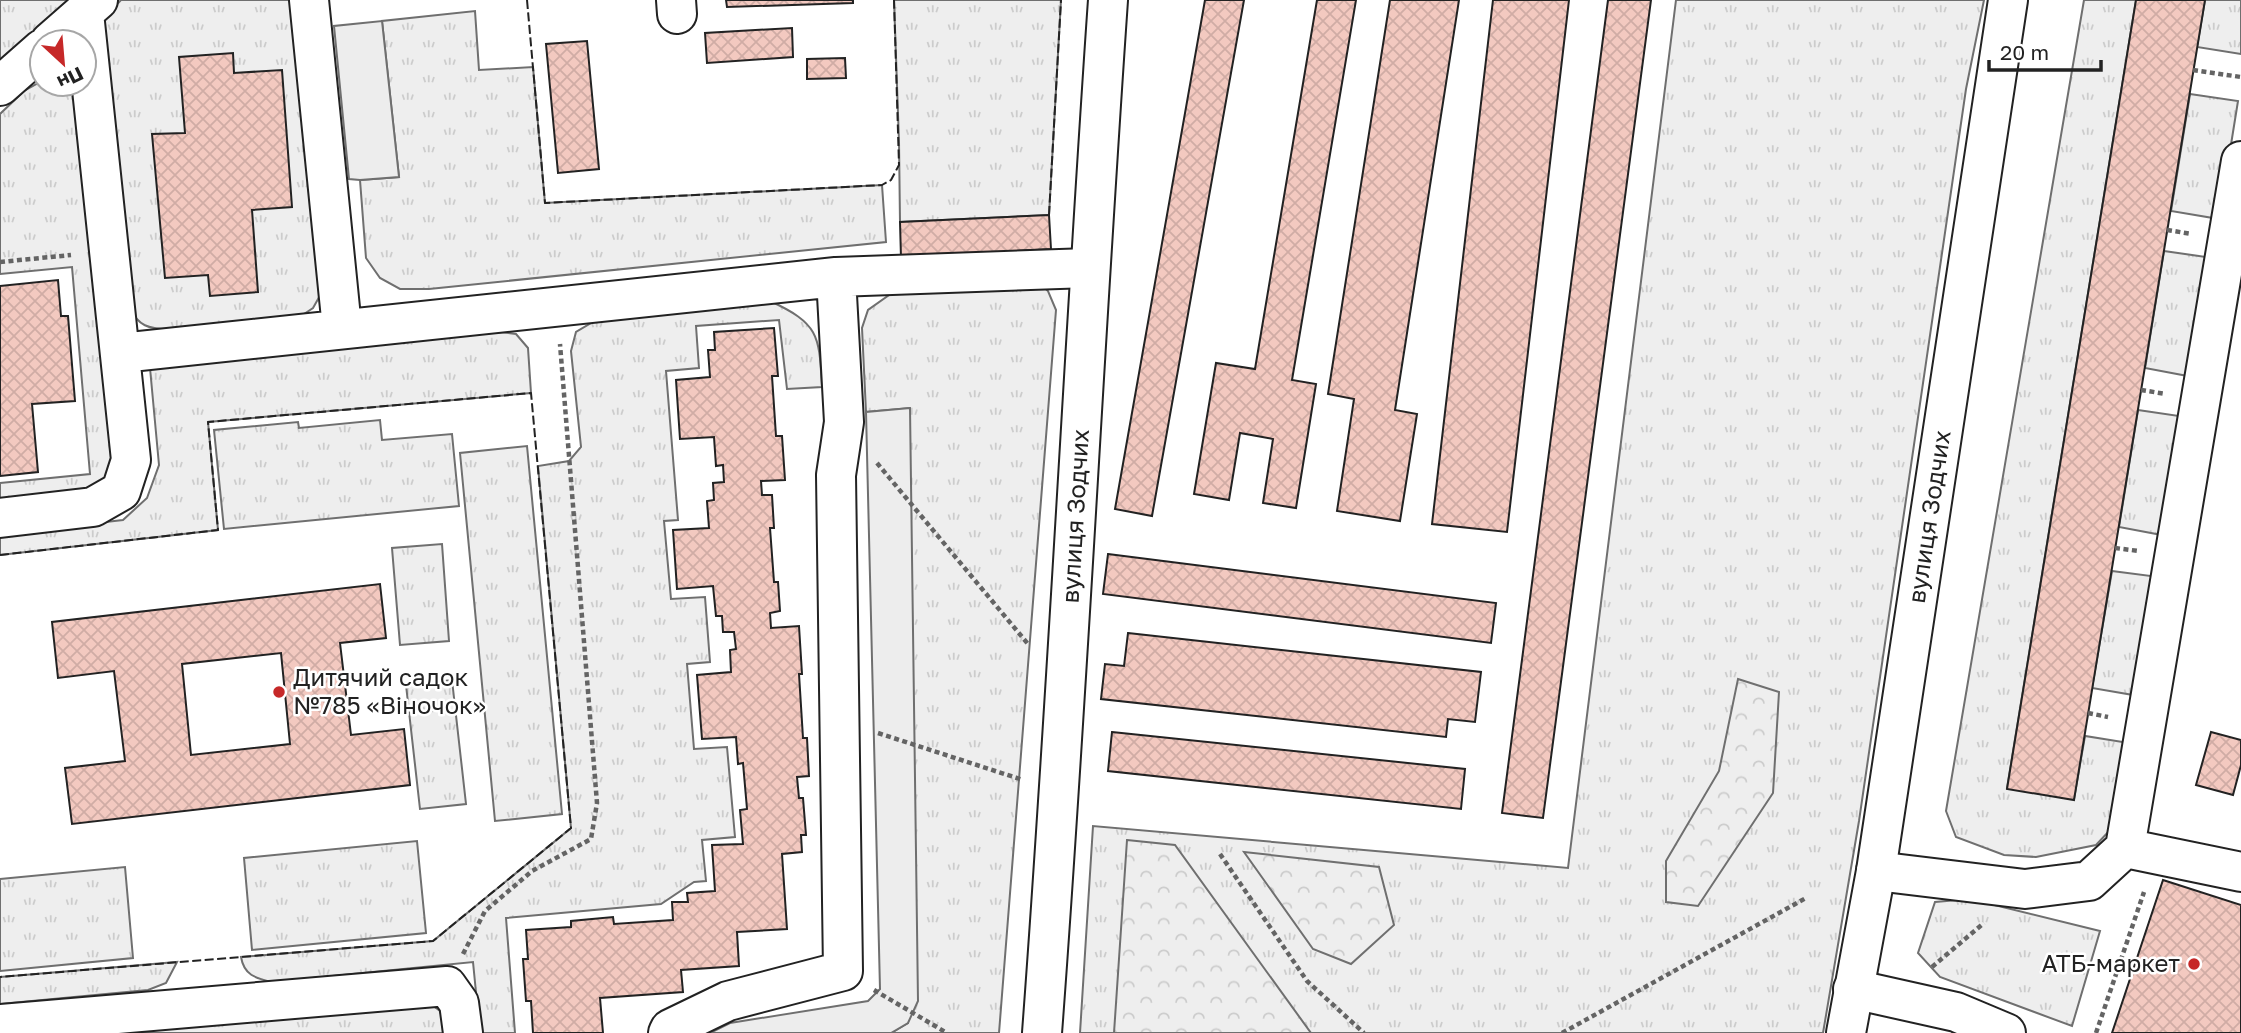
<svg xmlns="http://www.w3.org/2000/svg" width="2241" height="1033" font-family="'Golos Text',sans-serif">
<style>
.grass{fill:url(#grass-tufts);stroke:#6f6f6f;stroke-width:2}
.forest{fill:url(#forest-crowns);stroke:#6f6f6f;stroke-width:2}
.parking{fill:#ededed;stroke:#6f6f6f;stroke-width:2}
.building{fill:url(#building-cross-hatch);stroke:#222;stroke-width:2;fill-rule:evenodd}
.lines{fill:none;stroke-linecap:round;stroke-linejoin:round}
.minor-casing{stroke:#222;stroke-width:42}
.major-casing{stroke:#222;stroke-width:42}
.path{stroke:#646464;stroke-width:4.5;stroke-dasharray:5 3.5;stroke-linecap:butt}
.minor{stroke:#fff;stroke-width:38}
.major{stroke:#fff;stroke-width:38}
.fence{stroke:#222;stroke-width:2;stroke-dasharray:9 3.5;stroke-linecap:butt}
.poi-dot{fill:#c62828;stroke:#fff;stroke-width:2.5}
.labels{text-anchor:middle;stroke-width:5;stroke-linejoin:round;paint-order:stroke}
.street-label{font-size:24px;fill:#222;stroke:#fff}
.poi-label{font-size:24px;fill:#222;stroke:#fff;text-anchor:start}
</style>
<defs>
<pattern id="grass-tufts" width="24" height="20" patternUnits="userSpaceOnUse" patternTransform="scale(1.75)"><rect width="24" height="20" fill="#eee"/><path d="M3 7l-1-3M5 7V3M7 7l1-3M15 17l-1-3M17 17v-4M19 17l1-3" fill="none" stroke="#ccc"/></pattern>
<pattern id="forest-crowns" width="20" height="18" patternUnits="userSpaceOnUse" patternTransform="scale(1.75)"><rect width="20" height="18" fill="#eee"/><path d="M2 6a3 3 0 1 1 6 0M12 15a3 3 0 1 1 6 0" fill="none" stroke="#ccc"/></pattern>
<pattern id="building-cross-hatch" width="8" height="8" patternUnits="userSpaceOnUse" patternTransform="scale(1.75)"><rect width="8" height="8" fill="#f3c9c0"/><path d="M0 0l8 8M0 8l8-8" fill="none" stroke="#d0aca5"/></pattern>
</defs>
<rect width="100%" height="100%" fill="#fff"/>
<path class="grass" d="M0,0H72L0,62Z
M121,0H297L322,292L313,308L301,316L168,329C149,329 138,326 130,308L101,36L105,17Z
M894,0H1061L1049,215L900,222L899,142Z
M1676,0H1984L1966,89L1859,821L1823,1033H1080L1093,826L1568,868Z
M2084,0H2136L2007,788L2074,799L2085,736L2129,743L2112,828L2096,845L2036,857L2004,855L1956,837L1946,811Z
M2205,0H2241V54L2197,47Z
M475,11L479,70L533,67L545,203L882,185L886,242L429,289H400L380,278L366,258L360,180L399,177L382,21Z
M42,81V84H68L75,88L117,463L107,484L92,492L0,502V483L90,474L72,267L0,274V114L24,91Z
M2190,94L2238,101L2219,219L2171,211Z
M2164,251L2213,258L2193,377L2145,368Z
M1039,283L1048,291L1056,310L999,1033H891L908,1023L909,408L866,412L862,328L868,310L892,293Z
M770,301C820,324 819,336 822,387L787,389L779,320L696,326L699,368L666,371L678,520L664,521L671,599L705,597L710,662L687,664L694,749L727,747L735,837L702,840L706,881L694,882L661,904L506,918L515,1033H480L473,962L272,982C255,978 244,975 241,957L433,941L571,828L538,466L569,461L581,447L571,351L576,332L598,319Z
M501,332L516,334L528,348L531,393L208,422L218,530L0,555V534L123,520L147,498L159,465L150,368Z
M2138,410L2186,417L2167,536L2119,527Z
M380,420L382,440L452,434L459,506L224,529L214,430L298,422L299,428Z
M527,446L562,814L495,821L460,453Z
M442,544L449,641L400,645L392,548Z
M2112,571L2159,577L2139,696L2092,688Z
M452,680L466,804L420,809L406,685Z
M417,841L426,933L252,950L244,858Z
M125,867L133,958L0,971V879Z
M1970,899L2100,931L2072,1026L1940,977L1918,953L1935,902Z
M177,962L166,983L148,990L0,1004V977Z
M427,1001L440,1011L447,1033H50Z"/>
<path class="forest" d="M1738,679L1779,692L1773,793L1698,906L1666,902V861L1719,771Z
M1127,840L1175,845L1311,1033H1114Z
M1244,852L1379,867L1394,925L1351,964L1313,949Z"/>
<path class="parking" d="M382,21L399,177L360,180L349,179L334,26Z
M910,408L918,1001L908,1023L891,1033H710L730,1023L868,1001L880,989L866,412Z"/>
<path class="building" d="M726,0H853V3L727,7Z
M1205,0H1244L1152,516L1115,509Z
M1317,0H1356L1292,380L1316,384L1296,508L1263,503L1273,439L1240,433L1229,500L1194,494L1216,363L1255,369Z
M1390,0H1459L1395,410L1417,414L1400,521L1337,511L1354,399L1328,394Z
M1493,0H1569L1507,532L1432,524Z
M1608,0H1651L1543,818L1502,813Z
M2136,0H2205L2074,800L2007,789Z
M792,28L793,57L707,63L705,33Z
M587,41L599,169L558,173L546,44Z
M233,53L234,73L282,70L292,207L252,210L258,292L210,296L208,275L165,278L152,134L185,133L179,57Z
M845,58L846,78L807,79V59Z
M1049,215L1051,249L901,258L900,222Z
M58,280L61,316H68L75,401L32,404L38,472L0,476V286Z
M774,328L778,376H772L776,436H782L785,480L761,481L762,495H772L774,528H770L774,582H778L780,611L770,613L771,628L799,626L802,674H799L803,738H807L809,776L797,777L799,798H803L806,835H801L802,852L782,854L787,929L737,932L739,966L681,970L683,992L600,998L603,1033H533L531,1001H526L523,959H528L526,930L571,927V921L613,917L614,924L673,920L672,902H688L687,893L715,891L712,845L743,844L740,810L747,809L743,763L738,764L736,737L702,739L697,675L731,672L730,650L736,649L734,632H723L722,616H716L713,586L677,589L673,530L709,528L707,501L714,500L713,483L724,482L723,465L716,466L714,437L680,439L676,380L710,377L708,350H715L714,332Z
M1108,554L1496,603L1491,643L1103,594Z
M380,584L386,638L340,643L351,735L404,729L410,785L72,824L65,768L125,761L114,671L58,678L52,622ZM281,653L290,744L191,755L182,664Z
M1128,633L1481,672L1475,722L1448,719L1446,737L1101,699L1105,664L1124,666Z
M1112,732L1465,769L1461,809L1108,771Z
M2211,732L2241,740V765L2233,795L2196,785Z
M2163,880L2241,905V1033H2112Z"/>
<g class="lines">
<g class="minor-casing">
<path id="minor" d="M309,0L342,328
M676,0L677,14
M50,42L98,0
M0,86L42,49
M121,353L836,277L1089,268
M0,518L93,507L121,491L131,460L84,13
M2125,848L2241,872
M1876,871L2025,889L2089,881L2125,848L2241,161
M1853,989L1956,1012L2006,1033
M0,1024L447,986L459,1003L463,1033
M668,1033L670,1029L728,1001L843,971L836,475L844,422L836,277"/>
</g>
<g class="major-casing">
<g id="major">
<path id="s1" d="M1042,1033C1068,689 1084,344 1108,0"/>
<path id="s2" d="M1846,1033L1876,871L2008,0"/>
</g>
</g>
<path class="path" d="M2193,70L2241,77
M2167,230L2192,234
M0,262L71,255
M2141,390L2166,394
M877,463L1028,644
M2115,548L2139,551
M2088,713L2108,717
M878,733L1023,780
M1220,854L1307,981L1364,1033
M463,954L485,911L532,871L591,839L597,803L560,344
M1932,967L1984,923
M874,990L947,1033
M1562,1033L1806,898
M2096,1033L2144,892"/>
<use href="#minor" class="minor"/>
<use href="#major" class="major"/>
<path class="fence" d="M527,0L545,203L882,185L891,180L899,165L894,0
M1049,215L1061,0
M0,555L218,530L208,422L531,393L571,828L433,941L0,977"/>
</g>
<g class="poi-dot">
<circle cx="279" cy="692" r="7"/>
<circle cx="2194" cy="964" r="7"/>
</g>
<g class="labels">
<g class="street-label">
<text dy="8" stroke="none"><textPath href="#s1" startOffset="518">вулиця Зодчих</textPath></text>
<text dy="8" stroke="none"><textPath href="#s2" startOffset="523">вулиця Зодчих</textPath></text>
</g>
<g class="poi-label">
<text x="293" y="686">Дитячий садок<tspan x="293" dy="28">№785 «Віночок»</tspan></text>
<text x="2180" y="972" text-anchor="end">АТБ-маркет</text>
</g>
</g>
<g transform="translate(63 63) rotate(154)"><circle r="33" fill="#ffffff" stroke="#a7a7a7" stroke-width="2"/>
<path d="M0-5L12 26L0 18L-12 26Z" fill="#c62828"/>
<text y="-10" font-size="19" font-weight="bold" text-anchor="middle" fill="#222222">Пн</text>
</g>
<path d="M1989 60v10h112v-10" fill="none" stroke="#222222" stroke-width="3.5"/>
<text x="2000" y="60" font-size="21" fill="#222222" stroke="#ffffff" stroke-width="5" paint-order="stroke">20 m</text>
</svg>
